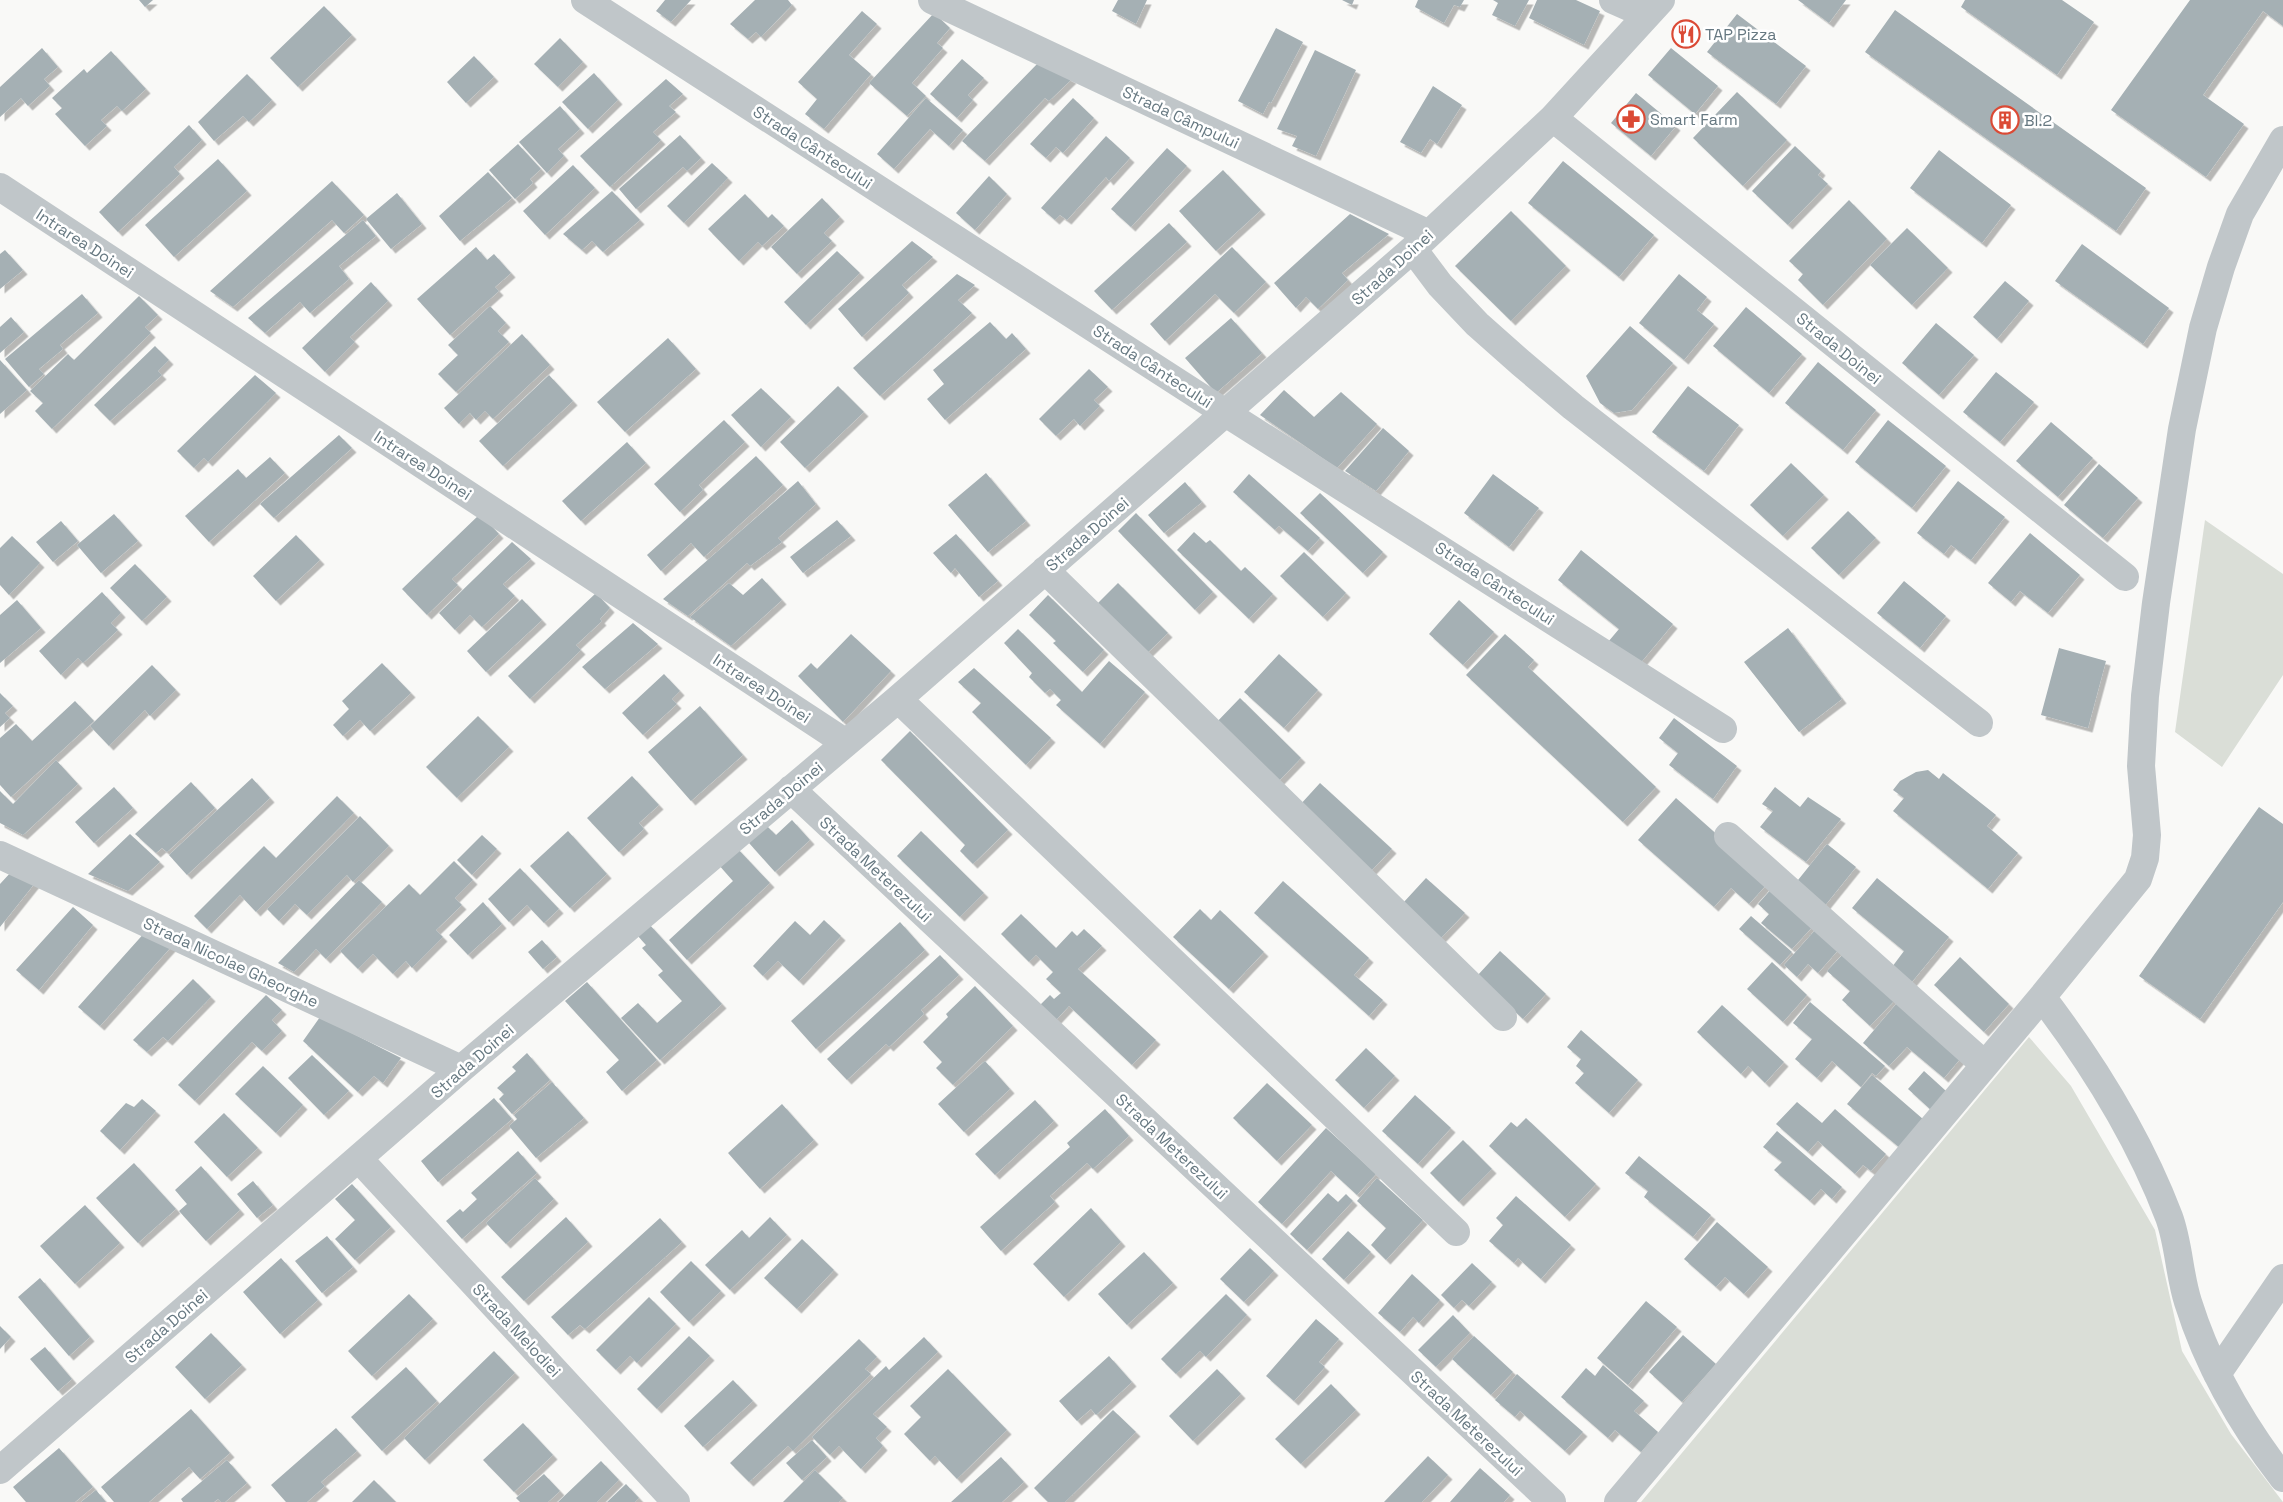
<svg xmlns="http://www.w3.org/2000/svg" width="2283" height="1502" font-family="'Space Grotesk',sans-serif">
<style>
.green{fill:#daded7}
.building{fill:#a5b0b4;filter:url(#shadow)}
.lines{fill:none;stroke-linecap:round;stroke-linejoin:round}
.minor{stroke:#c0c6c9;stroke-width:28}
.labels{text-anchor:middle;stroke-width:5;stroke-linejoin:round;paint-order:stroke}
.poi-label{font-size:16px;fill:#667881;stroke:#fff;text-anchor:start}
.street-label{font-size:16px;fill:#667881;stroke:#fff}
</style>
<defs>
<filter id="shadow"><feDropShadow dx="4.5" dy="4.5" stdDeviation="0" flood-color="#0004"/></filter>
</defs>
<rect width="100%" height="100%" fill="#f9f9f7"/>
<path class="green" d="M2205,520L2283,574V675L2222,767L2175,732Z
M2029,1037L2071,1086L2155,1230L2182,1351L2231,1434L2283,1502H1641Z"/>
<path class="building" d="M139,0H153L145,7Z
M665,0H691L671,22L656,11Z
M755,0H788L792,5L761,37L756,32L748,39L730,24Z
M1118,0H1147L1136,24L1112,11Z
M1342,0H1354L1352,5Z
M1418,0H1464L1460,7L1454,5L1444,23L1415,7Z
M1493,0H1529L1515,26L1492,15L1498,3Z
M1537,0H1576L1600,11L1584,45L1529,18Z
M1798,0H1846L1829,23Z
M1965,0H2062L2094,22L2057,75L1961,7Z
M2190,0H2283V26L2263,11L2203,95L2244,124L2206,177L2111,110Z
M324,6L352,35L298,87L270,58Z
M1895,10L2146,188L2116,231L1865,52Z
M862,11L877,24L849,55L871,74L824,129L805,114L817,99L798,82Z
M934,13L950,28L937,43L943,48L912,83L926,96L907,116L869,83Z
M1737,14L1806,66L1776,104L1707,52Z
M1276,28L1303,42L1271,103L1269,102L1263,114L1238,101Z
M560,38L583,62L558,87L534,64Z
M42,48L58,67L44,79L50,86L28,106L21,98L0,117V87Z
M1671,48L1718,86L1695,114L1648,75Z
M1315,50L1356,70L1316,156L1292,146L1297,136L1277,129Z
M111,51L146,89L122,111L117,106L101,120L107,126L85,146L55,114L62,108L52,98L84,69L87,73Z
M474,56L494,77L466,103L447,82Z
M962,59L984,78L968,95L973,100L957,118L930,94Z
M1039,62L1072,79L1049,101L1045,98L985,161L962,141Z
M594,73L618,100L588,129L562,102Z
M247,74L272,100L249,122L243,116L214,141L198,122Z
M666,79L683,94L669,106L676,112L653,132L661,140L610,187L580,156Z
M1433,86L1462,105L1437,144L1430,139L1421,153L1400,142Z
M1737,92L1787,140L1743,186L1693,138Z
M1636,93L1676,126L1651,156L1611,123Z
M926,98L963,130L949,146L930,129L894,169L877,154Z
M1073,98L1094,118L1063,153L1056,147L1046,158L1030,144Z
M560,106L580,129L558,149L564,156L547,173L519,142Z
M189,125L202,140L174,167L180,174L118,232L99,212Z
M680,135L701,158L687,171L683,167L636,209L619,189Z
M1106,136L1130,158L1109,181L1106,177L1067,220L1060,215L1055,220L1041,208Z
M518,144L541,169L530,179L533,183L515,199L489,170Z
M1795,146L1821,171L1818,175L1828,184L1788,225L1752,191Z
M1167,148L1187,166L1131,227L1111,209Z
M1939,150L2011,205L1982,243L1910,188Z
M218,159L247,191L174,257L145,225Z
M1563,161L1654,235L1619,277L1528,203Z
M712,163L728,178L684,223L667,206Z
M573,165L595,188L545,235L523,211Z
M1223,170L1261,210L1216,251L1179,211Z
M488,172L512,198L460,241L439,216Z
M989,176L1007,194L975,230L956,213Z
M332,181L364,215L344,233L332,220L233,307L210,291Z
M612,191L640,220L603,252L592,241L582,250L563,234Z
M397,193L422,224L391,249L366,219Z
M745,194L768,218L772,214L784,226L762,246L758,242L739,261L708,229Z
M822,198L840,217L824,233L832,241L797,274L771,247Z
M1849,200L1887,239L1823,305L1798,280L1803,274L1789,261Z
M1511,211L1566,266L1511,321L1455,266Z
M1350,214L1389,234L1342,273L1348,280L1318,309L1306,297L1296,308L1274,283Z
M363,220L376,236L339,266L349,279L310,313L300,302L265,333L248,318Z
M1169,223L1187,242L1112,310L1094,291Z
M1907,228L1948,268L1912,305L1870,265Z
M912,241L933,257L902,285L909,293L862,337L838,309Z
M2082,244L2169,308L2143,344L2055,281Z
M476,247L487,260L494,254L511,273L495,287L499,291L450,335L417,299Z
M1232,247L1266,282L1234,313L1215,294L1165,341L1150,324Z
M5,250L23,270L0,289V254Z
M837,251L860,273L806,325L784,302Z
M957,274L975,285L958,300L972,313L880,396L853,368Z
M1679,274L1707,297L1697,310L1714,324L1684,360L1639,323Z
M2005,281L2029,301L1997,339L1973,317Z
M371,282L388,301L350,337L355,342L325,372L302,348Z
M82,294L98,313L60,345L63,349L39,369L44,374L29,387L5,359Z
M139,296L158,315L145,327L151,333L52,429L35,411L43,403L30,391L68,354L74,360Z
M490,306L506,323L498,331L509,342L456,392L438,374L458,355L448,345Z
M1746,307L1802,354L1769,393L1713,346Z
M11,317L24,332L0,353V327Z
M1231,318L1262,353L1216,393L1185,358Z
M990,322L1006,339L1012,333L1026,349L945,420L927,399L944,384L933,370Z
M1936,323L1974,355L1939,395L1902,363Z
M1630,326L1673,363L1632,410L1614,413L1600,403L1586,376Z
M522,334L550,365L493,419L485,411L476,420L470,413L459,424L444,408Z
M668,338L696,369L625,432L597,402Z
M155,346L169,360L158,371L162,375L110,421L94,405Z
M0,360L27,390L0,414Z
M1818,362L1876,410L1843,450L1785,403Z
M1089,369L1108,387L1094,400L1100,406L1080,426L1074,419L1056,436L1039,419Z
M1996,372L2034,402L2000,442L1963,412Z
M255,375L276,393L208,462L204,458L194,468L177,451Z
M549,375L573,401L503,466L479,441Z
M838,386L864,412L805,468L780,442Z
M1688,386L1739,425L1704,471L1652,432Z
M761,388L791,417L761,447L731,415Z
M1284,390L1314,417L1341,392L1377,424L1337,468L1260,415Z
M724,420L745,442L699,485L703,490L680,512L654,484Z
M1888,420L1946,466L1912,508L1855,462Z
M2051,422L2093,458L2058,497L2016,461Z
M1383,428L1409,451L1376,491L1345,471Z
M339,435L352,448L274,518L260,504Z
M627,442L646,463L581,521L562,501Z
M756,456L783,485L704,557L691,543L661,571L647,555Z
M270,457L285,473L209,542L185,516L238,469L246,478Z
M1791,463L1824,495L1783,536L1750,505Z
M2099,464L2138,498L2103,538L2064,505Z
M986,473L1026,521L988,552L948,505Z
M1249,474L1320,538L1308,551L1279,526L1275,530L1233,492Z
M1493,474L1539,508L1509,547L1464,513Z
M798,481L816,504L778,538L782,542L750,566L747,563L688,616L663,599Z
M1958,481L2005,517L1971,560L1951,545L1944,554L1917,533Z
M1185,482L1202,502L1164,533L1148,515Z
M1320,493L1383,552L1363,573L1300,513Z
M1848,511L1876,538L1839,575L1811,548Z
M1136,513L1213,592L1195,610L1118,531Z
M114,514L138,541L101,573L77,545Z
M480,514L499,534L452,579L458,585L427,615L402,589Z
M837,520L851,536L803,573L790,557Z
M61,521L78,541L53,562L36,542Z
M1194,532L1206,543L1210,540L1241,571L1245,567L1273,594L1249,619L1177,550Z
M2030,533L2080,575L2048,613L2020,591L2011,602L1988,583Z
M956,534L998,581L979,597L955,568L951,573L933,553Z
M296,535L320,560L276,601L253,576Z
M12,536L40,563L9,595L0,585V548Z
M512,542L531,559L503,584L515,596L482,627L470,615L455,630L439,613Z
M1581,550L1673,624L1638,666L1608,642L1619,629L1558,580Z
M1304,552L1346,593L1323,617L1280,576Z
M135,564L167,597L142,621L110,588Z
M762,578L782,600L731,646L690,617L729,583L743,595Z
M1904,581L1946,616L1920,648L1877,613Z
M1118,583L1168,633L1142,658L1093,608Z
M102,592L121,613L111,623L118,630L83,663L78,658L61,675L39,651Z
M596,593L610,608L600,619L602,621L576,645L581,650L530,699L508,676Z
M1048,595L1104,650L1083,672L1053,643L1056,641L1029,615Z
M522,599L542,620L486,672L467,651Z
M17,600L41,628L0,663V615Z
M1459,600L1494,632L1463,665L1429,634Z
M633,623L658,644L605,689L582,667Z
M1788,628L1842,699L1799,732L1744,662Z
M1018,629L1082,692L1109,661L1145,692L1100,744L1056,705L1061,700L1050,689L1045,693L1029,677L1032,673L1004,643Z
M851,634L891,671L843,722L798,676L811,663L817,669Z
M1505,634L1534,660L1528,667L1656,787L1623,822L1466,675Z
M2059,648L2106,661L2088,728L2041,715Z
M1279,654L1318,690L1284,728L1244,692Z
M382,663L411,693L370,731L360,720L343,736L333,725L349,709L342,701Z
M152,665L176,690L150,716L145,710L109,746L90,726Z
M974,668L1051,738L1026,765L972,712L981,703L958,682Z
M664,674L680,691L672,699L677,704L643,735L622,713Z
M0,693L13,706L5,713L10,718L0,727Z
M1240,698L1301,758L1274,786L1212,727Z
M75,701L94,721L11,797L0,785V738L16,724L32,741Z
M700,706L743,755L691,801L648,752Z
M478,716L509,747L457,798L426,767Z
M1674,718L1737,766L1713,799L1669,765L1678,753L1659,738Z
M910,731L1008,830L973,864L960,851L965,845L881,760Z
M56,760L78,784L23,835L0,823V791L13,804Z
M1928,770L1939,779L1943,773L1996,815L1987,826L2018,853L1988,889L1893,811L1904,798L1893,790L1900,781L1916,772Z
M632,776L659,805L639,823L644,829L619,852L587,818Z
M252,778L270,798L187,875L169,855Z
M191,782L215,808L167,852L162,848L156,853L135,834Z
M1320,783L1392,849L1370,872L1299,806Z
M114,787L133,808L94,843L75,822Z
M1775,787L1800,807L1808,797L1841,819L1806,862L1760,827L1773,811L1762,804Z
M337,796L354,813L256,912L240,895L207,929L194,916L264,846L276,858Z
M1676,798L1749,863L1768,883L1749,904L1731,888L1714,907L1638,840Z
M2259,807L2283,824V902L2200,1019L2139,976Z
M360,816L389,846L353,882L347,875L307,915L295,904L279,921L267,909Z
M792,820L810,840L775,872L749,843L767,826L776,835Z
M568,831L607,874L570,908L530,866Z
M921,831L984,893L960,917L897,856Z
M130,834L160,862L128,891L88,874Z
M482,835L497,849L472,875L457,860Z
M1827,844L1856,867L1823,908L1794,885Z
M736,847L770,883L687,960L669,940L733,881L718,864Z
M454,861L473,880L455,898L462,905L436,930L443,937L412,968L406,961L393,974L373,954L358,969L340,951L409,884L420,895Z
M520,868L559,909L544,923L527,905L509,922L488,899Z
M12,871L35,883L0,927V884Z
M1426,878L1465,913L1441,938L1403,903Z
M1877,878L1949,937L1911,983L1892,967L1904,951L1852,908Z
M359,880L382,902L326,959L316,949L294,972L278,963Z
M1283,881L1369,958L1354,975L1383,1000L1369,1016L1254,913Z
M1773,887L1815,924L1792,949L1761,923L1769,914L1758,904Z
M483,902L502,924L468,955L449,935Z
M73,907L93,925L39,990L16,970Z
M1200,909L1211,920L1220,910L1264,952L1229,989L1173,937Z
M1021,914L1056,948L1072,931L1077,936L1084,929L1102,946L1078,969L1156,1040L1132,1065L1069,1006L1056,1020L1040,1005L1050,995L1054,999L1061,993L1046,979L1053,972L1036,955L1029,962L1001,934Z
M1751,916L1792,952L1780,965L1739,929Z
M824,920L841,936L799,981L778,961L763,976L753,966L795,921L810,935Z
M900,922L925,950L816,1049L791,1021Z
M649,924L722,1004L660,1060L621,1018L638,1003L657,1023L682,1001L658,975L663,971L642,948L646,945L637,935Z
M1817,928L1840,948L1818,973L1808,964L1797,977L1784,965Z
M147,930L172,946L100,1026L78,1007Z
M542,940L557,957L543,969L528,952Z
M1500,951L1546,994L1523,1019L1477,976Z
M1844,953L1895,1000L1870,1026L1842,1000L1850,991L1827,971Z
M940,955L959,975L921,1010L924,1014L889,1047L886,1044L847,1080L827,1059Z
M1960,957L2009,1004L1984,1032L1934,985Z
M1772,962L1807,995L1783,1022L1747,989Z
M193,979L211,997L168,1041L163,1037L147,1052L133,1040Z
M587,982L657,1060L622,1091L606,1072L619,1060L565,1001Z
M975,986L1013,1026L953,1085L936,1068L942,1062L923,1042L948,1017L946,1014Z
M266,995L282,1010L272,1020L282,1031L262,1051L252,1042L195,1101L178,1085Z
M1810,1002L1885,1066L1876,1076L1872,1073L1861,1087L1832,1061L1817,1078L1795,1059L1812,1039L1793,1023Z
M1897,1003L1961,1058L1944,1078L1907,1047L1889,1066L1863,1043Z
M1722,1005L1784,1062L1765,1083L1748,1066L1741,1074L1697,1032Z
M320,1017L401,1058L383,1083L374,1076L358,1092L303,1041Z
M1581,1030L1638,1080L1609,1113L1575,1083L1584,1073L1576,1066L1581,1059L1567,1047Z
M1366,1048L1395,1076L1364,1108L1335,1080Z
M527,1053L550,1080L512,1114L499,1099L504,1094L497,1088L516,1071L512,1067Z
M312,1055L349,1091L324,1115L288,1078Z
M985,1061L1010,1089L964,1132L938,1104Z
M263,1066L303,1105L276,1133L235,1094Z
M1924,1071L1947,1092L1931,1110L1908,1089Z
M1872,1075L1924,1120L1900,1148L1847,1104Z
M552,1082L584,1118L536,1158L509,1126L517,1119L514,1115Z
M1267,1083L1312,1125L1277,1161L1233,1118Z
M1415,1095L1451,1128L1418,1164L1382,1131Z
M494,1098L512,1119L438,1182L421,1161Z
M142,1099L156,1111L120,1150L100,1131L126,1103L134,1107Z
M1035,1100L1054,1121L995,1175L975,1154Z
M1797,1102L1822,1123L1835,1109L1886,1154L1871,1171L1863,1165L1855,1174L1818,1141L1808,1152L1776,1124Z
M782,1104L814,1140L760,1189L728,1153Z
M1105,1109L1129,1136L1093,1169L1087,1163L1050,1196L1055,1202L1001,1251L980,1227L1070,1147L1067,1143Z
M224,1113L258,1148L227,1177L194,1142Z
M1526,1118L1596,1184L1565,1217L1489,1146L1511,1122L1517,1127Z
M1326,1128L1376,1174L1357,1195L1331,1171L1282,1224L1258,1202Z
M1777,1131L1842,1187L1832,1199L1821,1189L1810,1201L1774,1170L1782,1162L1763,1147Z
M1463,1140L1492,1169L1459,1202L1430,1173Z
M518,1151L537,1173L462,1239L446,1221L460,1209L463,1212L477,1199L471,1193Z
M1639,1156L1711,1215L1693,1237L1644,1197L1648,1191L1625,1173Z
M134,1163L176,1209L138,1243L96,1198Z
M201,1166L240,1210L206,1241L179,1211L187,1204L175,1190Z
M535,1178L554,1199L506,1244L486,1223Z
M1377,1178L1423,1220L1386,1260L1371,1245L1386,1228L1357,1201Z
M253,1181L273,1205L257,1218L237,1194Z
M352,1184L391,1227L355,1260L335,1239L355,1220L335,1199Z
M1328,1193L1338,1202L1346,1194L1353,1201L1307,1250L1290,1234Z
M1516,1196L1571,1245L1541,1279L1518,1258L1514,1263L1489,1241L1503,1225L1496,1218Z
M85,1205L120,1243L75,1284L40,1246Z
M1091,1208L1121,1242L1064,1297L1033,1264Z
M566,1217L588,1242L524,1301L501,1277Z
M770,1217L787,1235L730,1290L705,1265L742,1230L749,1238Z
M660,1218L682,1242L585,1329L580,1325L568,1335L551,1317Z
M1717,1222L1768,1267L1744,1294L1725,1277L1716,1287L1684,1259Z
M1348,1231L1371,1252L1344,1280L1322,1259Z
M327,1236L353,1267L322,1293L295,1261Z
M802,1239L834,1270L797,1309L764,1278Z
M1250,1248L1274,1271L1244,1302L1220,1279Z
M1144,1252L1173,1283L1127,1325L1098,1294Z
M281,1258L318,1300L280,1334L243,1292Z
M691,1261L721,1291L689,1322L660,1292Z
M1472,1263L1492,1282L1469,1306L1462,1300L1454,1308L1441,1295Z
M1412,1274L1440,1300L1419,1323L1413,1317L1400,1332L1378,1313Z
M40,1278L90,1337L69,1356L18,1297Z
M409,1294L433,1319L372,1376L348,1351Z
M1226,1294L1247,1315L1206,1357L1200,1351L1176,1374L1161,1359Z
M649,1297L676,1324L637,1363L630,1356L616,1370L596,1350Z
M1646,1301L1677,1327L1628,1385L1597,1358Z
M1453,1315L1470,1333L1436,1367L1418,1350Z
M1316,1319L1339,1339L1319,1362L1325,1367L1294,1401L1266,1376Z
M0,1326L11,1337L0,1349Z
M211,1333L242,1365L205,1399L175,1367Z
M1683,1335L1716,1364L1682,1402L1649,1372Z
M689,1336L710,1356L657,1409L637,1389Z
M1474,1336L1513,1372L1491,1395L1452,1359Z
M924,1337L938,1352L873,1414L887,1427L876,1438L883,1446L861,1469L839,1446L830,1455L812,1437L886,1366L889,1370Z
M859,1339L877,1357L865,1369L871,1374L793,1451L788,1446L749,1482L730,1463Z
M45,1347L72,1379L58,1391L30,1359Z
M494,1351L515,1373L425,1460L404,1438Z
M1109,1356L1132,1382L1096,1415L1091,1409L1077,1421L1059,1401Z
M1603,1365L1644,1401L1634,1411L1658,1432L1641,1452L1615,1430L1608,1438L1561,1397L1586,1368L1595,1376Z
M406,1367L437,1401L382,1451L351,1417Z
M948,1369L1007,1430L957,1479L935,1456L930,1461L904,1434L921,1417L910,1406Z
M1217,1369L1241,1394L1193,1441L1169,1416Z
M1517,1374L1583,1432L1565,1451L1520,1411L1515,1417L1495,1400Z
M733,1380L753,1401L703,1447L684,1426Z
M1331,1384L1356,1410L1301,1464L1275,1439Z
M191,1409L230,1453L200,1479L189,1467L149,1502H114L101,1487Z
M1113,1410L1136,1432L1065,1502H1048L1034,1488Z
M523,1423L553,1455L514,1492L483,1460Z
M336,1428L357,1451L321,1482L325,1486L307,1502H286L271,1485Z
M812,1440L827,1457L802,1480L786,1463Z
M59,1448L93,1487L75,1502H26L13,1487Z
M1428,1456L1448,1475L1422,1502H1384Z
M1001,1457L1024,1482L1002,1502H951Z
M227,1460L247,1483L225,1502H221L218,1499L214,1502H183L181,1499Z
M601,1461L619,1480L597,1502H558Z
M1480,1468L1510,1495L1504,1502H1450Z
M815,1470L843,1498L839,1502H783Z
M544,1474L560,1491L548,1502H520L516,1498Z
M374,1480L396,1502H352Z
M626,1484L639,1498L635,1502H607Z
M96,1490L106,1502H81Z"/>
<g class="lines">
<path class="minor" d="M585,0L1202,398L1723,729
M932,0L1429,234
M1613,0L1647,15
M1553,118L2125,577
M0,187L846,743
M1413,249L1440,285L1477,324L1521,363L1573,407L1979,723
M1045,570L1503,1017
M898,699L1456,1232
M791,789L1552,1502
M1728,836L1985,1065
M0,855L461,1069
M2042,997C2093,1064 2139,1138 2169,1217C2179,1244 2179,1274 2188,1302C2208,1366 2242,1425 2283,1478
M359,1159L676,1502
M2217,1374L2283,1278
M0,1470L461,1069L898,699L1413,249L1553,118L1661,0
M1618,1502L2042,997L2138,879L2145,858L2147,835L2141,766L2145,696L2156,603L2182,429L2203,328L2221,267L2240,214L2283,140"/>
</g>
<defs>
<g id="restaurant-ring" transform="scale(1.4375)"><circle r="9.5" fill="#fff" stroke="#db4a35" stroke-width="1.5"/><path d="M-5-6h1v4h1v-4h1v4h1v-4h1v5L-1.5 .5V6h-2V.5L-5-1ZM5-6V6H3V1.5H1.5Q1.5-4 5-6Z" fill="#db4a35"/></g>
<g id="pharmacy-ring" transform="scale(1.4375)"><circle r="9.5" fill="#fff" stroke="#db4a35" stroke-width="1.5"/><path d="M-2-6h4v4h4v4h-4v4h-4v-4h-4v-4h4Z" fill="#db4a35"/></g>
<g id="building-ring" transform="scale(1.4375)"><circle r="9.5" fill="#fff" stroke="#db4a35" stroke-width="1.5"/><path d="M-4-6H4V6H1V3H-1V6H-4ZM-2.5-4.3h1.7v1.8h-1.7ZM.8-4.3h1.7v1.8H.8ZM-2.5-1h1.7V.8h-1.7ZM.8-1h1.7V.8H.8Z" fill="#db4a35"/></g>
</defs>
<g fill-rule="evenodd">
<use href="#restaurant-ring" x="1686" y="34"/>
<use href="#pharmacy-ring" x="1631" y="119"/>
<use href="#building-ring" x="2005" y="120"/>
</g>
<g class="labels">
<g class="poi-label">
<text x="1705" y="40">TAP Pizza</text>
<text x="1650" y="125">Smart Farm</text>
<text x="2024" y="126">Bl.2</text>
</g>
<g class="street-label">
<text transform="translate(1181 117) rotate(25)" y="6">Strada Câmpului</text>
<text transform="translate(813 147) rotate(33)" y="6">Strada Cântecului</text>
<text transform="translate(85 243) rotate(33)" y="6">Intrarea Doinei</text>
<text transform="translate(1392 267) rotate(-42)" y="6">Strada Doinei</text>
<text transform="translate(1839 348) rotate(39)" y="6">Strada Doinei</text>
<text transform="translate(1153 366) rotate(33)" y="6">Strada Cântecului</text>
<text transform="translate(423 465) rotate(33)" y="6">Intrarea Doinei</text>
<text transform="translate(1087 534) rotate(-41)" y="6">Strada Doinei</text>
<text transform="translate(1495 583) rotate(33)" y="6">Strada Cântecului</text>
<text transform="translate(762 688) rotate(33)" y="6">Intrarea Doinei</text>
<text transform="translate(781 798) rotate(-40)" y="6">Strada Doinei</text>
<text transform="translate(876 869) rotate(43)" y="6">Strada Meterezului</text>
<text transform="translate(231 962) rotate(25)" y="6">Strada Nicolae Gheorghe</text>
<text transform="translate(472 1061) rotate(-41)" y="6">Strada Doinei</text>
<text transform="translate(1172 1146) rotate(43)" y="6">Strada Meterezului</text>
<text transform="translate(166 1326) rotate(-41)" y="6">Strada Doinei</text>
<text transform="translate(517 1330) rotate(47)" y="6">Strada Melodiei</text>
<text transform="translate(1467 1423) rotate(43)" y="6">Strada Meterezului</text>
</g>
</g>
</svg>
